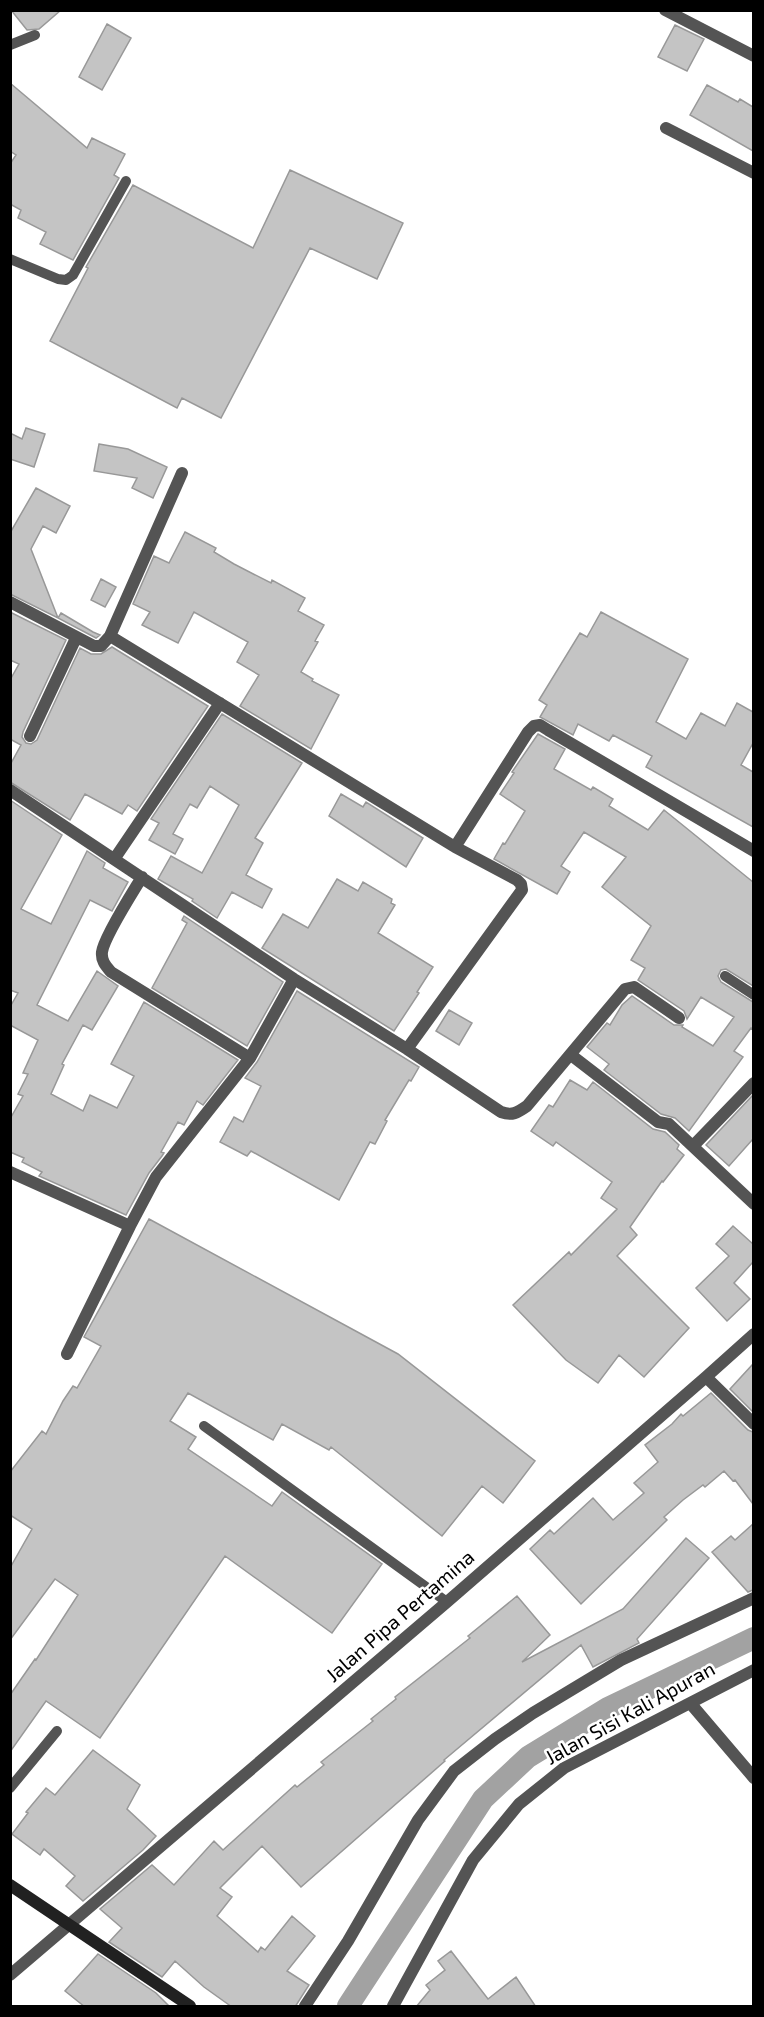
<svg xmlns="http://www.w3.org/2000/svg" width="764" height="2017" font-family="'Exo 2',sans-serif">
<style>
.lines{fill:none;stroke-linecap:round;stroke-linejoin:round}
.canal{stroke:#a2a2a2;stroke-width:22}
.building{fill:#c4c4c4;stroke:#989898;stroke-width:1.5}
.service{stroke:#545454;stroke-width:10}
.minor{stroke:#545454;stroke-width:12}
.secondary{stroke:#212121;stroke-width:12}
.labels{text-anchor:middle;stroke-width:5;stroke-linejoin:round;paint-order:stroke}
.street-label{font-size:20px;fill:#000;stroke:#fff}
</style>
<rect width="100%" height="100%" fill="#fff"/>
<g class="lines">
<path class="canal" d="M348,2006L483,1799L528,1757L608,1708L754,1638"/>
</g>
<path class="building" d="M11,10H61L39,29L27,30Z
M107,24L131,38L102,90L79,77Z
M675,25L704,39L687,71L658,57Z
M10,83L87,148L92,138L125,154L114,175L119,178L73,260L40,244L46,232L18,218L21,210L10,204V164L16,155L10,151Z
M707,85L738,102L740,99L753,107V151L690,115Z
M290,170L403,223L377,279L310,248L221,418L182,398L177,408L50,341L88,268L86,267L133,185L253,248Z
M26,428L45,434L34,467L10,459V433L22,439Z
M99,444L128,449L167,467L153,498L132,488L137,478L94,471Z
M36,488L70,506L56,533L43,526L31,549L58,618L10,594V533Z
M185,532L216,548L214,552L234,564L271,583L272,580L305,598L298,611L324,625L315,641L318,642L301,672L313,679L312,681L339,695L311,749L240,706L259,675L237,662L248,642L194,612L178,643L142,625L150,612L133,604L154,556L169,563Z
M101,579L116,587L105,607L91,600Z
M10,612L66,640L23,732L22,737L26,743L31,744L37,740L80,648L91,654H101L112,647L208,706L137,811L128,805L122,814L85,794L70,820L10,782V765L21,745L10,739V680L19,664L10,660Z
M601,612L688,659L656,722L686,739L701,713L725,726L737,703L753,712V743L741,765L753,772V827L646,767L652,756L613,735L609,741L578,724L573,735L540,717L547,705L539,700L580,633L587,637Z
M61,613L93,632L100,635L96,638L58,618Z
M222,714L302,763L255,838L263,843L246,875L272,889L262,908L232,892L217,918L192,901L193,899L158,879L171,856L202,873L239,805L210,786L197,808L190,804L173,834L183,839L175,854L149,840L159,823L151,819Z
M538,734L565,749L554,769L591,790L593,787L613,799L609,806L648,830L664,810L753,882V986L726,969L721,970L718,976L721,982L753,1002V1029L751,1028L734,1051L743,1057L689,1131L675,1118L661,1114L604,1070L609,1064L587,1047L607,1023L610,1025L622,1005L632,996L674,1025H683L682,1027L713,1046L734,1017L701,997L687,1019L684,1011L638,980L645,968L631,960L651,926L602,887L626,857L584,832L561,866L570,872L557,894L494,859L503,843L505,844L525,811L500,794L514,773L512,772Z
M341,794L363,807L366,802L423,838L406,867L329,816Z
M10,800L62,835L21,909L51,924L87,851L105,863L103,868L128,882L112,911L90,900L37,1005L68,1021L97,971L118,986L92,1030L83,1025L62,1064L64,1065L51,1094L83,1111L90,1095L117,1108L134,1076L111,1064L144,1002L238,1060L203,1105L197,1101L184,1125L178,1122L161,1152L164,1153L162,1156L149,1173L126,1215L39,1176L42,1172L22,1162L24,1158L10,1152V1119L23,1096L18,1094L28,1074L23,1073L38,1040L10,1025V1007L18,993L10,990Z
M337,879L358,891L363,882L392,899L391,903L395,905L378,933L433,967L417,992L419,993L394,1031L262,948L283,914L308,928Z
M184,916L283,982L247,1046L152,988L187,923L182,920Z
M297,991L419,1067L411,1081L409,1080L385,1120L387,1121L375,1144L370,1142L339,1200L251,1151L247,1156L220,1142L234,1117L243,1122L261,1086L245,1078L257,1062Z
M449,1010L472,1023L459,1045L436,1031Z
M570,1080L587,1090L593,1082L653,1129L665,1132L679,1145L677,1149L684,1155L663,1182L662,1181L630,1227L637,1235L617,1256L689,1328L644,1377L619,1355L598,1383L566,1360L513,1305L569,1252L571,1255L617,1209L601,1198L612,1182L556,1142L553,1146L531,1131L549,1105L553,1107Z
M753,1095V1139L729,1166L706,1145Z
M149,1219L398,1354L535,1461L503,1503L482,1486L442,1536L331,1447L329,1450L282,1424L273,1440L188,1393L170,1421L196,1437L188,1449L272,1506L282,1492L382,1564L332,1633L225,1556L100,1738L46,1701L10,1752V1695L35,1659L36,1660L78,1595L55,1579L10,1640V1568L32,1529L10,1515V1472L42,1431L46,1434L63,1401L73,1386L77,1388L101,1346L84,1337Z
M733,1226L753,1244V1262L734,1283L750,1299L727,1321L696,1288L729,1256L716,1244Z
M753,1364V1412L730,1389Z
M711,1393L748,1430L753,1432V1504L735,1480L733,1481L724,1471L705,1487L703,1485L683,1500L664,1517L667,1520L581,1604L530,1549L550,1530L554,1534L593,1498L613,1520L644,1493L634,1483L658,1462L645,1445L672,1424L681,1414L683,1416Z
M753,1524V1590L748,1592L712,1552L731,1536L735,1540Z
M686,1538L709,1558L637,1639L639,1643L593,1667L581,1645L444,1760L445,1761L301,1887L262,1846L220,1888L232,1897L217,1916L258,1952L261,1947L265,1950L292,1916L315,1936L287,1971L309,1985L295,2007H232L204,1987L175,1961L162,1977L109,1942L122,1928L100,1909L152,1865L174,1885L214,1841L223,1850L295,1785L297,1787L324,1765L321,1762L373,1721L371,1719L396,1699L395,1697L470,1638L468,1636L517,1596L550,1635L522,1662L623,1609Z
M93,1750L140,1785L127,1809L156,1836L143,1850L83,1901L66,1886L75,1876L44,1849L40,1855L12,1834L28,1813L26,1812L46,1788L55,1795Z
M451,1951L488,1999L516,1977L536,2007H416L430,1990L426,1985L445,1970L438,1961Z
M98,1954L156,1993L170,2007H85L65,1991Z"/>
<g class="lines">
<path class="service" d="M10,45L35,35
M10,259L58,279L66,280L73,275L126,181
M725,976L754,995
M204,1426L447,1602
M10,1788L57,1731"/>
<path class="minor" d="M665,10L754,56
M666,128L754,173
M10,602L94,646H101L110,636L455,847
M110,636L182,473
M30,736L76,638
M10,790L294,979L407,1049L501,1112C512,1116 517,1113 527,1106L625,989L634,987L679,1018
M115,858L220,703
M142,877C133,892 104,937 102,952C101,961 106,966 111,972L250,1058
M407,1049L522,890L521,884L517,880L455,847L528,732L534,726L540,725L548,730L754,851
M571,1055L658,1122L669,1124L754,1204
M693,1146L754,1083
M10,1172L130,1226L156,1177L250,1058L294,979
M67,1354L130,1226
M706,1377L754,1424
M691,1704L754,1778
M10,1975L447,1602L706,1377L754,1334
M305,2006L348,1941L418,1820L454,1771L495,1739L533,1713L621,1660L754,1598
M393,2006L473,1860L519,1804L564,1768L754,1670"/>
<path class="secondary" d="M10,1885L190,2006"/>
</g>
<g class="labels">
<g class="street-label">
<text transform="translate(400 1616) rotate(-41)" y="7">Jalan Pipa Pertamina</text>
<text transform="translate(630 1713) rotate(-29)" y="7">Jalan Sisi Kali Apuran</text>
</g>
</g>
<rect width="764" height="2017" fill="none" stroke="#000000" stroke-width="24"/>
</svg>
